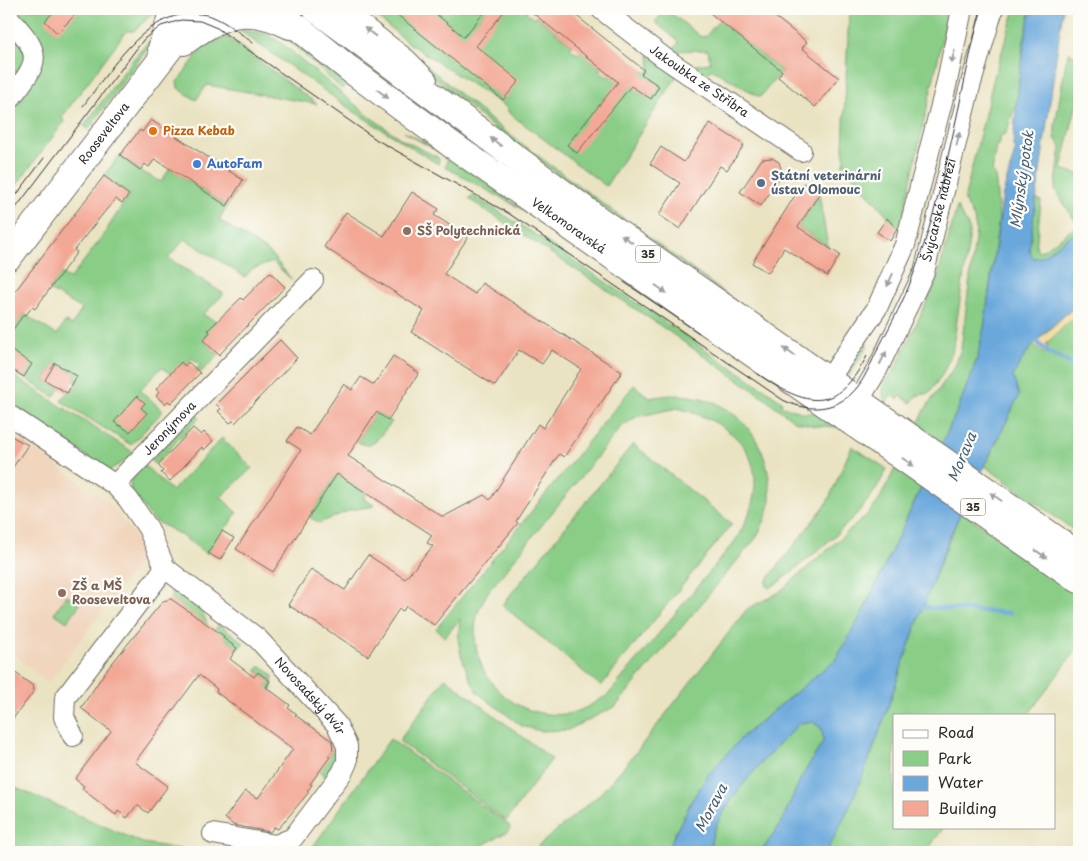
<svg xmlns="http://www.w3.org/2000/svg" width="1088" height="861" font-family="'Playpen Sans',sans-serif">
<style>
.built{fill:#f1d5bd}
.green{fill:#89cd87;stroke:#5a7c59;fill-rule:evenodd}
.sand{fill:#eeda9e;stroke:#8c8264}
.water{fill:#6aa8dc;stroke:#4a6a84}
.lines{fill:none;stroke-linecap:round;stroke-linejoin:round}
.stream{stroke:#6aa8dc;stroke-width:4.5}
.building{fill:#f3a895}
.minor-casing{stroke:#6e6b60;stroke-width:22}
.major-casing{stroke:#6e6b60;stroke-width:28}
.minor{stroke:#fff;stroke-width:20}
.major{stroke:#fff;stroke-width:26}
.tram{stroke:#2b2b2b;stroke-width:1}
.oneway{fill:#a0a0a0}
.food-dot{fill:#e8710a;stroke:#fdfcf7;stroke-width:2}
.shop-dot{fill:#3f7fe0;stroke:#fdfcf7;stroke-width:2}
.service-dot{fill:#5c6f8a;stroke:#fdfcf7;stroke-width:2}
.education-dot{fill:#8d6e63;stroke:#fdfcf7;stroke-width:2}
.labels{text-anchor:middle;stroke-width:4.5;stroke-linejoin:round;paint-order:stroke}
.shield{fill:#fdfcf7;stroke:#6a6a68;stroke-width:1}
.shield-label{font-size:11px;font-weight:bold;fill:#2b2b2b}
.street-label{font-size:12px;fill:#2b2b2b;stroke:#fdfcf7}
.food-label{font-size:12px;font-weight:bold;fill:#c56008;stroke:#fdfcf7;text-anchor:start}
.shop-label{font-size:12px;font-weight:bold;fill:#366cbe;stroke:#fdfcf7;text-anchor:start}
.service-label{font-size:12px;font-weight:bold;fill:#4e5e75;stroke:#fdfcf7;text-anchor:start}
.education-label{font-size:12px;font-weight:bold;fill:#785e54;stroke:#fdfcf7;text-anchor:start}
.water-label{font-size:14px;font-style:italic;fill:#445d72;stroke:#fdfcf7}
</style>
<rect width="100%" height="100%" fill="#fdfcf7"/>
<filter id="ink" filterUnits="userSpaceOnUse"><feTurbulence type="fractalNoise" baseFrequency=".02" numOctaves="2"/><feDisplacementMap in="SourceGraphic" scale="10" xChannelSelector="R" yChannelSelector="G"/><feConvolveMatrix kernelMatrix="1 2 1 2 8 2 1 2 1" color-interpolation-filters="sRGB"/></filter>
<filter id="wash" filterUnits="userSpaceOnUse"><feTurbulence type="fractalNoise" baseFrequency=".0096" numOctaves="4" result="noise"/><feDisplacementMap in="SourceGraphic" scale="20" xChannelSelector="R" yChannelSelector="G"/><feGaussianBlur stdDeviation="1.12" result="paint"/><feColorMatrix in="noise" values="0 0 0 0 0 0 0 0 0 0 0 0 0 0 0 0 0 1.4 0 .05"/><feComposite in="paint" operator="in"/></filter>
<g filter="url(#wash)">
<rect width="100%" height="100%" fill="#eae3c2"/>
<path class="built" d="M9,435L28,445L108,502L147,551L48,683L9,650Z"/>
<path class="green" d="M11,9H167L150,16L134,31H126L62,117L64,122L9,195V112L38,73Z
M376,9H487L478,20L489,29L506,9H528L526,12L534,18L536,16L572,45L570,48L578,54L581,51L601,68L599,71L607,77L609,75L643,70L647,74L650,68L649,55L677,76L606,186L509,113L506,107L410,44L373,14Z
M666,9L701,37L706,36L719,20L782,71L760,97L711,69L705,77L690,66L710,63L708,50L672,51L679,42L655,22Z
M849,9H949L900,230L842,164L845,161L843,148Z
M1015,9H1031L1023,45L1017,101L1006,133L1001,136L999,145H996L992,173L995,174L999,218L984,328L977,359L958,409L865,608L836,659L742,737L692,800L666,852H531L599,795L634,755L747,609L778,593L867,515L878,502L926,408L955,366L961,349L976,231L974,218L964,200L994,77Z
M277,27L345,85L342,89L284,37Z
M9,30L24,46L26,63L9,87Z
M245,30L265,34L279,41L370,117L403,140L437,157L439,159L438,164L356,113L240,31Z
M227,37L317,104L207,85L196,100L178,88L177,82L205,45Z
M151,39H154L88,130L84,126L133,59Z
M1070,52L1079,60V94L1061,169L1079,174V230L1041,257L1033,258C1023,247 1034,212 1037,198L1041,201L1036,248L1040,251C1044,250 1072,230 1078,225L1055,190L1061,147L1055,138V126L1066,61Z
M417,58L503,130L810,356L495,129L414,60Z
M404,132L443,152L525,211L445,167L448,157Z
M120,155L139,170L161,182L178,156L172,170L226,206L243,180L219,220L270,253L292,280L273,262L252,269L245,277L185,239L168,258L224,294L203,315L216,321L203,340L219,355L200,373L196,369L200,365L192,358L185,366L181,363L170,374L162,367L140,390L163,411L131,445L61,401L69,390L73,391L78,383L74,381L77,376L55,363L45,380L60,389L54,397L9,368V335L24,314L57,335L65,322L72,325L82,309L49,290L54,283L33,267L40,258L70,279L100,240L129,195L104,175Z
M819,194L828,247L798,227Z
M472,195L530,231L782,401L781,404L783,406L804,413H818L843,427L815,426L794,421L766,399L655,322L469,199Z
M957,207L969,228V240L952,353L942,375L929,393L916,396L911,403L901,396L898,399L892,395L887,402L883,397V384L894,371L936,282Z
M1079,319V534L985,466L1019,395L1013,377L1020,361L1033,345L1041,349L1044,354C1046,339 1060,331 1070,321L1075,323Z
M864,344L868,345L849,377V366Z
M9,373L136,454L108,471L9,403Z
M634,385L650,398C718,383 772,428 770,499C770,512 762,526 756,538L616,706L568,730L540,731L522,726L478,693L469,677L461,655L458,638L460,619L445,637L436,629ZM677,408C751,427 777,474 735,541L608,695C595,702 582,712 566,714C512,720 468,674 476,621C477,611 483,601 488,592L621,427L636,417Z
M376,412L392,422L374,443L366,445L357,442Z
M195,413L199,418L155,464L150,460Z
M222,438L252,468L221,497L237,513L207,554L179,534L152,519L131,490L130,482L144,465L172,491Z
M633,444L732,524L601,686L502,605Z
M852,446L887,469C864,518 819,549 778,583L768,588L766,586L767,580L827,503Z
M337,474L367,492L364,499L375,506L350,510L320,523L309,517Z
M961,511L1079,594V646L1028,715H894V827H944L926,852H826L872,753L920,614Z
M171,591H175L202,611L208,626L171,599Z
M67,595L80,604L67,622L54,613Z
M219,624L244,643L236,651L237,648L215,630Z
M259,667H263L273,676L271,695L263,691L270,681L256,670Z
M445,678L552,759L506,821L399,741Z
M813,722L822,729L823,742L801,778L780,825L761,852H709C711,844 712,834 716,826C736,786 769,754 800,723Z
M390,739L509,825L510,830L471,852H309Z
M336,749L334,764L325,776L318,771L333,750Z
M9,785L143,843L200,852H9Z"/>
<path class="sand" d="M1079,304V319L1075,323L1070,321L1046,344L1048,349L1044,354L1040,349L1033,345L1066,314Z"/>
<path class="water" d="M1031,9H1063L1029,250L1033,258L1041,257L1079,230V304C1053,323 1026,347 1013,377L1019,395C1001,435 979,474 960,514C945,546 933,580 921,613C891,692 869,778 826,852H761L780,825L801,778L823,742L822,729L813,722L800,723C769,754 736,786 716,826C712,834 711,844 709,852H666L692,800L708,775L742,737L836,659L865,608L958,409L977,359L984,328L1003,194L1016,148L1013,147C1016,101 1021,54 1031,9Z"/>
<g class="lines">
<path class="stream" d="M1033,338L1048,352L1079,368
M923,607L1009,613"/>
</g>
<g id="blocks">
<path class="building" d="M56,9H81L57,33L45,21Z
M390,9H430L464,37L487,9H506L476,46L519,81L503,100Z
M528,9H568L644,70L641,74L659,86L651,99L631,86L577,153L567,145L618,82Z
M705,9H765L807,42L802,48L839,78L815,107L778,77L782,71Z
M151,120L243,180L227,206L155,159L149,167L145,164L140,170L120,155L140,130L142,132Z
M710,123L744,145L727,170L720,166L680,229L659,215L680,183L650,164L661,147L684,162Z
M772,158L779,162L781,169L784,171L761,206L740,192L762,159Z
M104,176L129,195L122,203L116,199L106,210L74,250L77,252L35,309L32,307L26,315L24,314L9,335V299Z
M803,183L819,194L798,227L840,255L827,276L784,248L768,273L752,263Z
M412,192L439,209L434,215L468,237L444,274L475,294L482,283L622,372L564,457L559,454L516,521L518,523L434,625L406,606L403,611L399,609L368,656L288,605L311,569L345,590L368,555L405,579L433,546L427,543L432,535L337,474L273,572L236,549L301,450L287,441L297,427L310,435L344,384L352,390L361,377L374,385L393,356L419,373L388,420L376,412L348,456L443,517L484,495L490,500L538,424L543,428L581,369L552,350L542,364L519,350L495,386L411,332L424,311L324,247L346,212L384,236Z
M887,218L897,229L890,241L877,232Z
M270,272L285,287L219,355L203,340L210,332L208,330L241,298L243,300Z
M280,340L297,358L235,423L233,421L230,423L218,411L221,409L216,404Z
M9,349L32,364L24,377L9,368Z
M181,362L185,366L188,362L200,373L171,403L168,401L165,404L156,396L159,392L156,389Z
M55,363L77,376L67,393L45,380Z
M137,396L145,403L141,408L147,413L130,432L114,422Z
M193,428L201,435L204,432L213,441L204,450L202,447L170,481L161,473L163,471L158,465Z
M9,435L28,445L9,473Z
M222,531L234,538L220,560L208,553Z
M171,599L224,636L223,638L237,648L230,659L254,677L258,672L270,681L266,687L290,705L288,708L297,714L295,715L332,741L333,750L328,756L330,757L310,784L312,785L307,791L309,792L278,829L274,827L270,832L233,825L225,818L245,791L258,798L293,749L216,692L217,689L199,675L135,762L168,786L148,813L137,805L127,818L118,811L116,815L82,789L84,786L75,779L111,731L81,708L105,672L163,601Z
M9,668L33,686L34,691L9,724Z"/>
</g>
</g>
<g filter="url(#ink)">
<use href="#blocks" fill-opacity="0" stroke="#6e6b60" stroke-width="1"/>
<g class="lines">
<g class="minor-casing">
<g id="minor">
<path d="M341,9L407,60L427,80"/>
<path id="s1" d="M601,9L663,57L801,151"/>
<path d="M9,18C45,57 39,61 9,100"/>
<path d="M821,391L877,308L905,245L946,86L962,9"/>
<path id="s2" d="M849,411L862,395L877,370L924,272L969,90L993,9"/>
<path id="s3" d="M9,415L115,485L128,499L148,528L165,568L258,639L337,725L347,746V762L342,773L293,838L276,845L213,834"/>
<path id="s4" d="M115,485L313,280"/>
<path d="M73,736L64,717L65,698L165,568"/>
</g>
</g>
<g class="major-casing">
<g id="major">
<path id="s5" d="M275,9L348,68L452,145L1079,580"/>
<path d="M316,9L598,219L1079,555"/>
<path d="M184,42C223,14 245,3 290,26"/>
<path d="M161,49L173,9"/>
<path id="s6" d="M9,257L200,9"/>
</g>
</g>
<use href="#minor" class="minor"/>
<use href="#major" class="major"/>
<path class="tram" d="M83,106C113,67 151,0 211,16C226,22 240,33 253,43
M9,205L44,158
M9,217L144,39L161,26L181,20L200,21L217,28L377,140L508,213L783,400C805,411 830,412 850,395C864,383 871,362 879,347C891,324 903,302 912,278C945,193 959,97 981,9
M624,282L699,333
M758,374C808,408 836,414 867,356"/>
</g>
<defs><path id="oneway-solid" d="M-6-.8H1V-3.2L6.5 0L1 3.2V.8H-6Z" transform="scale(1.25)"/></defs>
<g class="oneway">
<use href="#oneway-solid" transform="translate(370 32) rotate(-142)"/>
<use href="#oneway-solid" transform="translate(953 57) rotate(103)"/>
<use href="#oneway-solid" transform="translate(383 94) rotate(37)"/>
<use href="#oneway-solid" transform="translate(958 139) rotate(-77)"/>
<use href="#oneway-solid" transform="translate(496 142) rotate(-143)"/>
<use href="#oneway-solid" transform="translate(627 239) rotate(-145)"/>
<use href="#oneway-solid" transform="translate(890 280) rotate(114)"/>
<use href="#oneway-solid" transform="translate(661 289) rotate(35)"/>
<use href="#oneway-solid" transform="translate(789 352) rotate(-145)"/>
<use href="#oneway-solid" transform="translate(883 358) rotate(-63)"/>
<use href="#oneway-solid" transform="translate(908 462) rotate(35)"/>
<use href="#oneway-solid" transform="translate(996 497) rotate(-145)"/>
<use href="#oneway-solid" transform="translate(1041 554) rotate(34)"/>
</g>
</g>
<circle class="food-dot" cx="153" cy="131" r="5"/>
<circle class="shop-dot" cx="197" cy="164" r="5"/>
<circle class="service-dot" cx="761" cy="183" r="5"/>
<g class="education-dot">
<circle cx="407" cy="231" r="5"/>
<circle cx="62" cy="593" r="5"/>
</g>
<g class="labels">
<g class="shield">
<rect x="635.5" y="245.5" width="25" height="17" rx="4"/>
<rect x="960.5" y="498.5" width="25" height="17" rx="4"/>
</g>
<g class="shield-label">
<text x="648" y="258">35</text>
<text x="973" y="511">35</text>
</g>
<g class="street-label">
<text dy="4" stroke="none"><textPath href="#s1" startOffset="122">Jakoubka ze Stříbra</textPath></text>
<text dy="4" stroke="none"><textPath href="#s6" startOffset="156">Rooseveltova</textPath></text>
<text dy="4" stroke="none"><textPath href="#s2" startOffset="222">Švýcarské nábřeží</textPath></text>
<text dy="4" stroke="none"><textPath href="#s5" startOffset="365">Velkomoravská</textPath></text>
<text dy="4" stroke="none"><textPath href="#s4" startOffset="79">Jeronýmova</textPath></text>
<text dy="4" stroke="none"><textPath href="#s3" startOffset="419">Novosadský dvůr</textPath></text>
</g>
<g class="food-label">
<text x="163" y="135">Pizza Kebab</text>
</g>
<g class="shop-label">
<text x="207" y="168">AutoFam</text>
</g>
<g class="service-label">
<text x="771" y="180">Státní veterinární<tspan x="771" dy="14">ústav Olomouc</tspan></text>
</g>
<g class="education-label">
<text x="417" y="235">SŠ Polytechnická</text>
<text x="72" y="590">ZŠ a MŠ<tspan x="72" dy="14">Rooseveltova</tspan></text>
</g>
<g class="water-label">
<text transform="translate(1022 179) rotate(-82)" y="5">Mlýnský potok</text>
<text transform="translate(962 457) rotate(-67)" y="5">Morava</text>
<text transform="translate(711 808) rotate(-62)" y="5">Morava</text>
</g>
</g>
<rect width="1088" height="861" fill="none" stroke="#fdfcf7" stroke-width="30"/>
<rect x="893" y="714" width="162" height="115" fill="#fdfcf7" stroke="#a9a8a5"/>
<rect x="903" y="730" width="25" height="8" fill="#ffffff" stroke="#a9a8a5"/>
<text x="938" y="738" font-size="15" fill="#2b2b2b">Road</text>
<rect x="903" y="751" width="25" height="15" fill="#89cd87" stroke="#a9a8a5"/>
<text x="938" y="764" font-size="15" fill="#2b2b2b">Park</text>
<rect x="903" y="776" width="25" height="15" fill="#6aa8dc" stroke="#a9a8a5"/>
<text x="938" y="788" font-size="15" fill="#2b2b2b">Water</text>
<rect x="903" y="801" width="25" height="15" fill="#f3a895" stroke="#a9a8a5"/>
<text x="938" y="814" font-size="15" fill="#2b2b2b">Building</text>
</svg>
